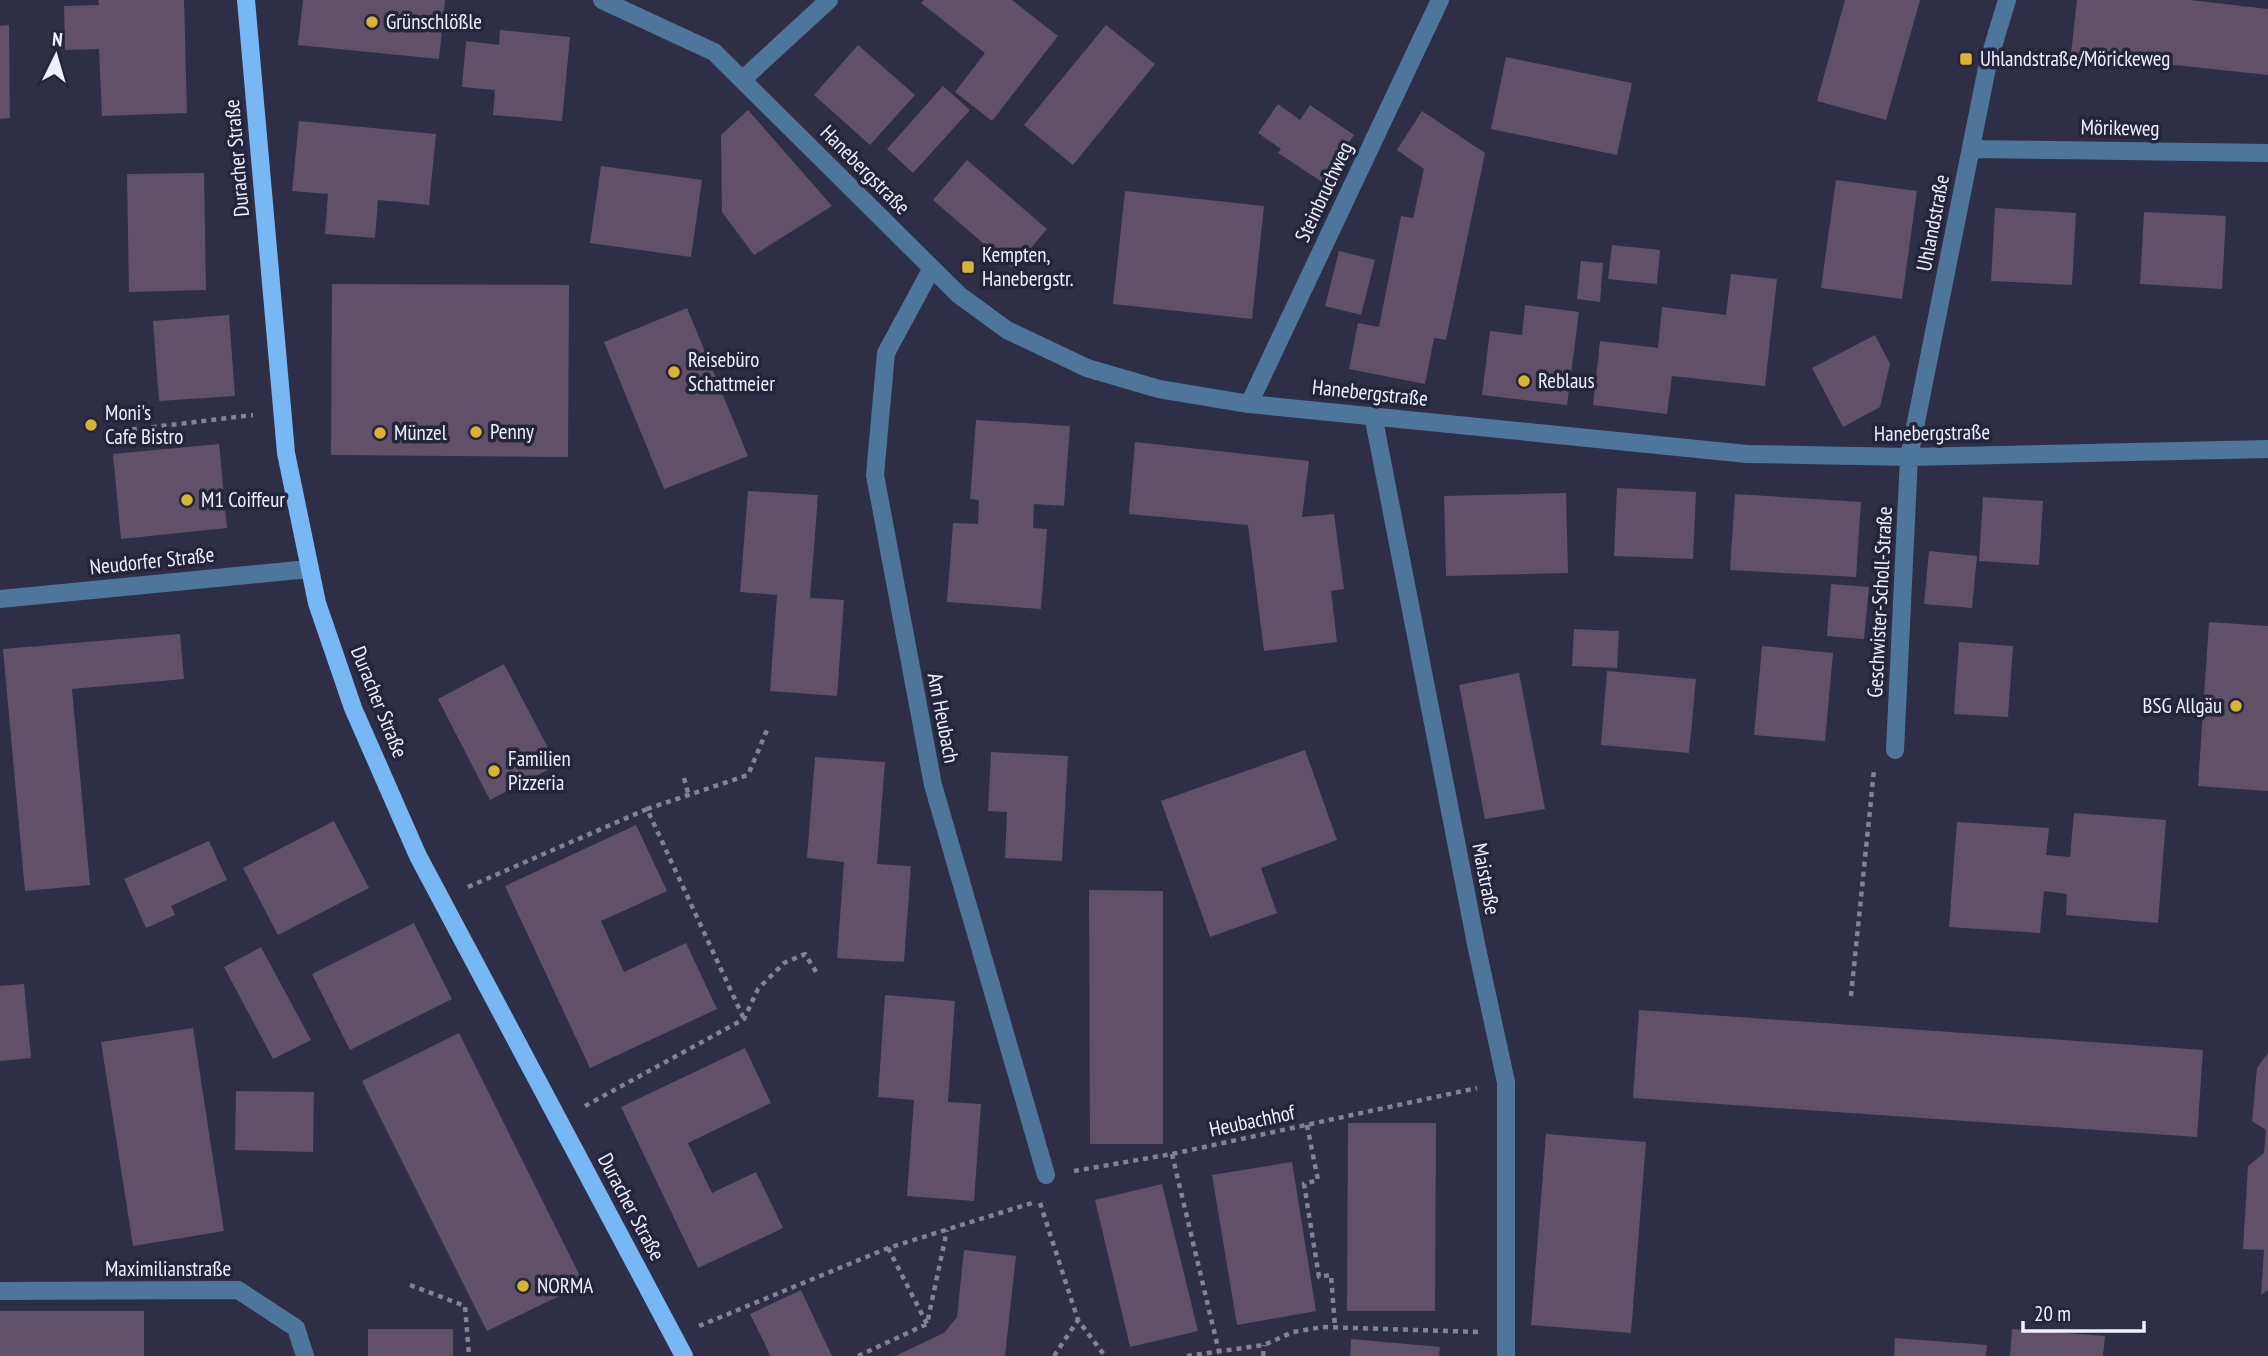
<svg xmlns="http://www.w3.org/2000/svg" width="2268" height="1356" font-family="'PT Sans Narrow',sans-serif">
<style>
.building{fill:#605068}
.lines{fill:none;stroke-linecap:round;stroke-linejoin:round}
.path{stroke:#828396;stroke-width:4.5;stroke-dasharray:5 5;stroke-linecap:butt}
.minor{stroke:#4e759a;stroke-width:18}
.major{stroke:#77b7f4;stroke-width:18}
.poi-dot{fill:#dab333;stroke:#24253c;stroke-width:2.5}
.labels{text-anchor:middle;stroke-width:7;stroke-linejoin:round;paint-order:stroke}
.poi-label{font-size:21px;fill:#eff0fd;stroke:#24253c;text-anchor:start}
.street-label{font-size:21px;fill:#eff0fd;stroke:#24253c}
</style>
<rect width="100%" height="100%" fill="#2e2f47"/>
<path class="building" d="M98,0H184L187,113L102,116L99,49L65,50L64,6L99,5Z
M303,0H445L439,59L298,45Z
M924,0H1012L1058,36L992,121L955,92L985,53L921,3Z
M1845,0H1920L1886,120L1817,101Z
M2077,0H2190L2268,9V75L2071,54Z
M9,25L10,118L0,119V26Z
M1106,25L1155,64L1073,165L1024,125Z
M500,30L570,37L562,121L493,115L495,90L462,87L466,41L499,45Z
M858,45L915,95L870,145L814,95Z
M1506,57L1632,83L1617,155L1491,129Z
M943,86L970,110L913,173L887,149Z
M1278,104L1300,120L1310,105L1354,135L1322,182L1278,153L1281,149L1258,133Z
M748,110L832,206L754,255L722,212L721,135Z
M1422,111L1485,153L1446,340L1434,338L1425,384L1349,369L1358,323L1379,327L1401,216L1413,218L1424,169L1397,150Z
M299,121L436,134L429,205L378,200L375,238L325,234L328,194L292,191Z
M967,160L1047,229L1013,269L933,200Z
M601,166L702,180L691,257L590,243Z
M204,173L206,290L129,292L127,174Z
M1836,180L1917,191L1902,299L1821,288Z
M1125,191L1264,206L1252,319L1113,304Z
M1995,208L2076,213L2072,285L1991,281Z
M2144,212L2226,216L2222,289L2140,284Z
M1612,245L1660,250L1657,284L1608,279Z
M1339,251L1375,260L1361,315L1325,306Z
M1581,261L1603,263L1600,302L1577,299Z
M1731,274L1777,279L1765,386L1672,376L1667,414L1593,405L1600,341L1658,348L1662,307L1726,315Z
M332,284L569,285L568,457L331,455Z
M1525,305L1579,312L1567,405L1482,395L1490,331L1522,335Z
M687,308L748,456L664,489L604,342Z
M229,315L235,396L159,401L153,321Z
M1875,335L1890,364L1880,407L1843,427L1812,368Z
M976,420L1070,426L1064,506L1034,504L1033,528L1047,529L1041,609L947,602L953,523L978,524L979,500L970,499Z
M1135,442L1309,461L1302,517L1334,514L1344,589L1331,591L1337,642L1264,651L1248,525L1129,514Z
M219,444L227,528L121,539L113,454Z
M1617,488L1696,492L1693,559L1614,556Z
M748,491L818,495L810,598L844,600L837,696L770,691L777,595L740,592Z
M1566,493L1568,573L1446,576L1444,496Z
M1735,494L1861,502L1856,577L1730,570Z
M1983,497L2043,501L2039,565L1979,561Z
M1929,551L1977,556L1972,608L1924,604Z
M1831,584L1869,587L1864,639L1827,636Z
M2209,622L2268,626V791L2198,786Z
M1574,629L1619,631L1617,668L1572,666Z
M180,634L184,679L72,689L90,885L25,891L3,649Z
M1959,642L2013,646L2008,717L1954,714Z
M1762,646L1833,653L1825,741L1754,735Z
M504,664L557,765L490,800L438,699Z
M1607,671L1696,679L1689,753L1601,745Z
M1519,673L1545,809L1485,819L1459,685Z
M1305,750L1337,840L1261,868L1277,913L1210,937L1161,801Z
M991,752L1068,756L1062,861L1005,858L1007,812L988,811Z
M815,757L885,762L877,864L911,866L904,962L837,958L844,862L807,858Z
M2074,813L2166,820L2158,923L2066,915L2067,894L2044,891L2040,933L1949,927L1957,822L2049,828L2046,855L2070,857Z
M334,821L369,888L278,935L243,868Z
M636,825L667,891L601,921L624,972L686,943L717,1009L590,1068L505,886Z
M209,841L227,880L171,906L175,915L146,928L124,879Z
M1089,890L1163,891V1144H1090Z
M414,923L452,999L350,1050L312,974Z
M261,947L311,1040L273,1059L224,967Z
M24,984L31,1058L0,1061V986Z
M885,995L955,1001L948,1102L981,1104L974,1201L907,1196L914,1100L878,1097Z
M1639,1010L2203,1050L2197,1137L1633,1098Z
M193,1028L224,1231L133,1246L101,1042Z
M459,1033L584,1284L487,1331L362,1081Z
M745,1048L771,1103L688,1143L712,1193L756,1172L783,1228L698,1268L621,1107Z
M2268,1053V1290L2261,1295L2264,1250L2243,1249L2248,1166L2264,1153L2266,1130L2252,1121L2257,1068Z
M236,1091L314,1092L313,1152L235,1150Z
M1348,1123H1436L1435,1311H1347Z
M1546,1134L1646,1142L1631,1333L1531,1325Z
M1292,1162L1316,1311L1237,1325L1212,1175Z
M1162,1184L1198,1331L1130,1347L1095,1200Z
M964,1250L1016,1256L1005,1356H895L944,1333L957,1317Z
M801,1290L821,1333L832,1356H770L765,1344L750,1314Z
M0,1311H144V1356H0Z
M368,1329H453V1356H368Z
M2012,1329L2105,1336L2103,1356H2010Z
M1895,1338L1987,1345L1986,1356H1894Z
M1351,1339L1440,1347L1439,1356H1350Z"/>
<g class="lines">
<path class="path" d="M112,432L253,415
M684,778L689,796
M647,809L748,775L767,730
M468,887L647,809L744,1019
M1851,996L1874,770
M585,1106L744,1019L758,989L784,963L805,954L818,975
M1307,1125L1318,1180L1304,1184L1319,1277L1331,1275L1335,1327
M1172,1154L1219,1352
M1074,1171L1172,1154L1477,1088
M1040,1203L1078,1320L1105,1356
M888,1248L927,1324L947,1230
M410,1285L465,1306L469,1356
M699,1326L888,1248L1035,1202
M858,1356L927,1324
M1054,1356L1078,1320
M1187,1356L1264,1345L1293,1332L1323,1327L1479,1332
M1263,1356L1264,1345"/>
<path class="minor" d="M602,0L714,52L959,295L1007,330L1087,368L1159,389L1249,404L1747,454L1909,457L2268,449
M742,80L829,0
M1971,149L2268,153
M932,268L886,353L875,475L933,785L1046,1175
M1249,404L1440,0
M1373,415L1476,944L1506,1082V1356
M0,599L309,569
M1895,750L1909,457L1988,63L2007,0
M0,1291L238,1290L296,1328L305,1356"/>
<path class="major" d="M246,0L286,453L317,603L353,708L418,856L684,1356"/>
</g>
<g class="poi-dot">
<circle cx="372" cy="22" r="7"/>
<rect x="1959" y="52" width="14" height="14" rx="3.5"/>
<rect x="961" y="260" width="14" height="14" rx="3.5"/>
<circle cx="674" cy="372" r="7"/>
<circle cx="1524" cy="381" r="7"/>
<circle cx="91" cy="425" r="7"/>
<circle cx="476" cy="432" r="7"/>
<circle cx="380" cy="433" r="7"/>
<circle cx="187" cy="500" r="7"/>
<circle cx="2236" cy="706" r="7"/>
<circle cx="494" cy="771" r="7"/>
<circle cx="523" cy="1286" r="7"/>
</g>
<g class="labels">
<g class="poi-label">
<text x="386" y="29">Grünschlößle</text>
<text x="1980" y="66">Uhlandstraße/Mörickeweg</text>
<text x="982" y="262">Kempten,<tspan x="982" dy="24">Hanebergstr.</tspan></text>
<text x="688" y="367">Reisebüro<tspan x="688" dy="24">Schattmeier</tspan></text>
<text x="1538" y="388">Reblaus</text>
<text x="105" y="420">Moni's<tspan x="105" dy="24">Cafe Bistro</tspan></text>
<text x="490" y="439">Penny</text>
<text x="394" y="440">Münzel</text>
<text x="201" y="507">M1 Coiffeur</text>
<text x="2222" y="713" text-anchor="end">BSG Allgäu</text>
<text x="508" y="766">Familien<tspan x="508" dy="24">Pizzeria</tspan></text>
<text x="537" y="1293">NORMA</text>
</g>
<g class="street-label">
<text transform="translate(2120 128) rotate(1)" y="7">Mörikeweg</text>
<text transform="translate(237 158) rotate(-95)" y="7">Duracher Straße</text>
<text transform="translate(865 170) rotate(45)" y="7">Hanebergstraße</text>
<text transform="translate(1324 192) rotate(-65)" y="7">Steinbruchweg</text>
<text transform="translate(1933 223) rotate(-79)" y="7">Uhlandstraße</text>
<text transform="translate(1370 393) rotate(6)" y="7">Hanebergstraße</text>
<text transform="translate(1932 433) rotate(-1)" y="7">Hanebergstraße</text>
<text transform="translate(152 561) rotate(-6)" y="7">Neudorfer Straße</text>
<text transform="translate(1880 602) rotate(-87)" y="7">Geschwister-Scholl-Straße</text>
<text transform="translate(379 702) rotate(68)" y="7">Duracher Straße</text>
<text transform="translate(943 718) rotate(79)" y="7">Am Heubach</text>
<text transform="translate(1486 879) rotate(79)" y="7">Maistraße</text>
<text transform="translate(1252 1121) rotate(-12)" y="7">Heubachhof</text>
<text transform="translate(631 1207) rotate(62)" y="7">Duracher Straße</text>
<text x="168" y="1276">Maximilianstraße</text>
</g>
</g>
<g transform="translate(56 56) rotate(5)" stroke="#24253c" stroke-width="5" paint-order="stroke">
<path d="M0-5L12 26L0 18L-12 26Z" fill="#eff0fd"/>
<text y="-10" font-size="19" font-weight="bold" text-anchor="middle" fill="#eff0fd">N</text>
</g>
<path d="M2023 1321v10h121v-10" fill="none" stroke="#eff0fd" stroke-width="3.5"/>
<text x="2034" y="1321" font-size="21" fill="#eff0fd" stroke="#24253c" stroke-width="5" paint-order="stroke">20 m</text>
</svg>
